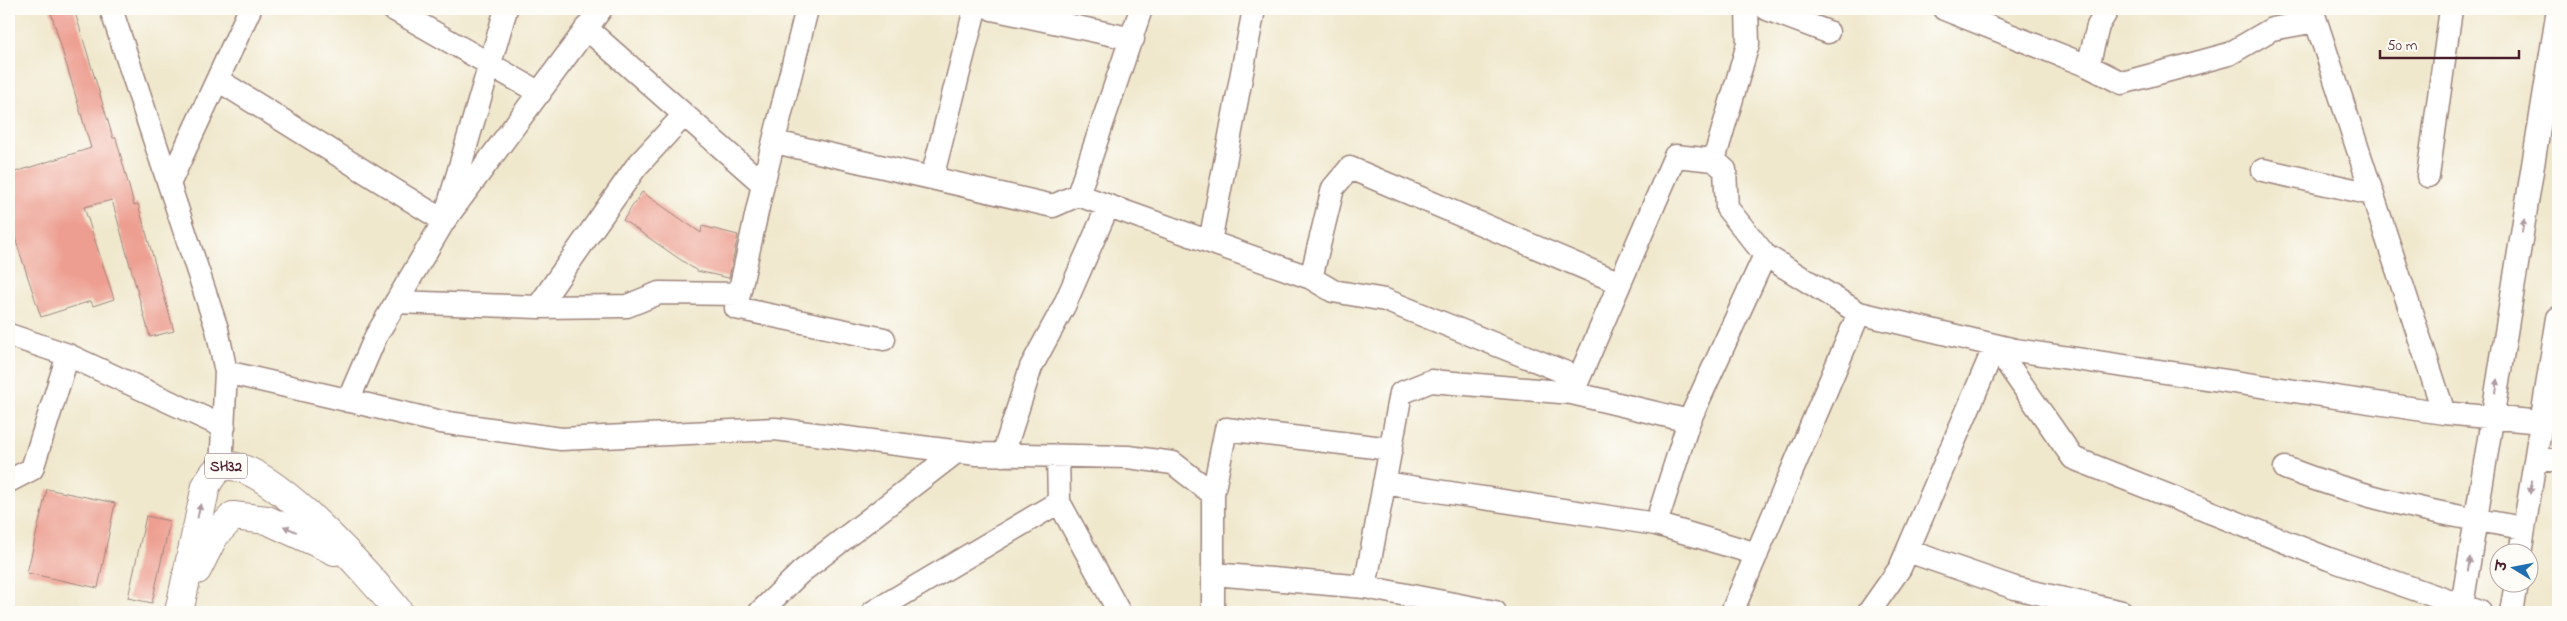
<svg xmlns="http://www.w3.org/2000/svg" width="2567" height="621" font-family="'Indie Flower','Playpen Sans Deva',sans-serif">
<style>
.building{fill:#ed9e90}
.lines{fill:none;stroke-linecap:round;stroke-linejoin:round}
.minor-casing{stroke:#9d847c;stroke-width:25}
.major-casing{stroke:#9d847c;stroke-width:30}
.minor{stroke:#fff;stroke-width:22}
.major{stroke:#fff;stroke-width:28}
.oneway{fill:#ae9aa0}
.labels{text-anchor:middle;stroke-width:4;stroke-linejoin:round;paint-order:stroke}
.shield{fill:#fdfcf7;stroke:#806168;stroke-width:1}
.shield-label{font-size:15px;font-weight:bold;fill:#4a1f2b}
</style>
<rect width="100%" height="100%" fill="#fdfcf7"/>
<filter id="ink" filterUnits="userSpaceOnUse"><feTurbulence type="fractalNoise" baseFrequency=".02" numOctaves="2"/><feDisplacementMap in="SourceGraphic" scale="10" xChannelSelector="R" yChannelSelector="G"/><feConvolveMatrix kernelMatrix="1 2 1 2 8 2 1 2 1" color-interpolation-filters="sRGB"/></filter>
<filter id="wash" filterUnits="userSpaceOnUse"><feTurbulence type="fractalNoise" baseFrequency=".0096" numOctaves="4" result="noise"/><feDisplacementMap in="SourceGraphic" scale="20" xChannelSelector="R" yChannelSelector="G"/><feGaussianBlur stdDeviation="1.12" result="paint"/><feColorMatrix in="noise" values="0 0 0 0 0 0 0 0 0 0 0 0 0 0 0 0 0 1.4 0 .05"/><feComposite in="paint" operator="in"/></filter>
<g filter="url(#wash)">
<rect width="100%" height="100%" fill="#f0e8cd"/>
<g id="blocks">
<path class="building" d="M50,9H74L113,138H116L134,205L138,204L174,331L150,337L112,200L84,207L114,299L93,306L91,301L41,317L12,229L14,228L9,211V174L91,148Z
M642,192L701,233L702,226L738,235L729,278L697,271L623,220Z
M47,489L115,503L98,588L27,573Z
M146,516L170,521L152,603L128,598Z"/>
</g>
</g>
<g filter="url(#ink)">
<use href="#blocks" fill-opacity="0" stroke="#9d847c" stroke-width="1"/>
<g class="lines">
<g class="minor-casing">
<path id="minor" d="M111,9L217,329L226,372L221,468
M393,9L540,93
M807,9L763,184L736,308L884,339
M992,9L1133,39
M1767,9L1828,32
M1944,9L2088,66L2122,83L2229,54L2272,29L2316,21
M2312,9L2444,413
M586,28L763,184
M2088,66L2098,26L2108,9
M218,80L444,221L506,9
M775,142L1053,206L1078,195L1311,278L1333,291L1385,300L1579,378
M1714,160L1725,170L1727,208L1765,255L1859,313L2015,350L2444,413L2542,422
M2263,170L2372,194
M2428,176L2451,9
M932,178L975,9
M169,184L250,9
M1078,195L1141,9
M1210,242L1254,9
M1311,278L1333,188L1350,168L1620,283
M396,302L538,307L627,306L659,293L739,294
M538,307L636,167L684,115
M9,335L68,355L224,427
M1995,346L2073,458L2329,559L2480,612
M226,372L441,422L561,439L775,429L977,454L1128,457L1173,463L1213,494
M1573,392L1675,156L1714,160L1748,44L1747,9
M348,401L376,336L444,221L601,9
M1003,455L1031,367L1064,306L1108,206
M1058,456L1059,502L1119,612
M2536,458L2558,461
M2285,468C2362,498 2443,515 2524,528
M9,481L32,469L68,355
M1384,483L1656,524L1757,554
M1656,524L1689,421L1765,255
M1908,551L2015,588L2122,612
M2520,554L2558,318
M1213,574L1365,587L1495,612
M1365,587L1401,393L1431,381L1572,393L1689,421
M760,612L801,572L956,452
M873,612L1059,502
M1213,612V494L1226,429L1391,449
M1732,612L1859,313
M1869,612L1900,568L1995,346
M2461,612L2558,10
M2511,612L2516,584"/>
</g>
<g class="major-casing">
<path id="major" d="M197,570L214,536L233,516L267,520L335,551
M179,612L206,486C211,477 216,467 227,466C270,462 372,578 399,612"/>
</g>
<use href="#minor" class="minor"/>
<use href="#major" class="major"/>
</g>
<defs><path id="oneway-solid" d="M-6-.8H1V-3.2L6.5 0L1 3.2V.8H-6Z" transform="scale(1.25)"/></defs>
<g class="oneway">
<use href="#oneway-solid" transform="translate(2523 226) rotate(-81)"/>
<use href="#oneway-solid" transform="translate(2497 386) rotate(-81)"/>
<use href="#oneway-solid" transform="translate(2531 487) rotate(99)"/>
<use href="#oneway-solid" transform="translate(199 511) rotate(-78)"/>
<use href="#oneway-solid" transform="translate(290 529) rotate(-156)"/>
<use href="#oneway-solid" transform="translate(2469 564) rotate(-81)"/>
</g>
</g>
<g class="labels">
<rect class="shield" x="205" y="453.5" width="42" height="25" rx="4"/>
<g class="shield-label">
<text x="226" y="471">SH32</text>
</g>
</g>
<rect width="2567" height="621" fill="none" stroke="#fdfcf7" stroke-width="30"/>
<g transform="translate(2514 568) rotate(280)"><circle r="24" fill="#fdfcf7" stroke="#b5a4a5"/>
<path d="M0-4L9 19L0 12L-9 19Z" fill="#1f6fb2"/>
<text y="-8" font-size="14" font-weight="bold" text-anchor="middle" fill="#4a1f2b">उ</text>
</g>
<path d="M2380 50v8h139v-8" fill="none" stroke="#4a1f2b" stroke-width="2.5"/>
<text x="2387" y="50" font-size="15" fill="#4a1f2b" stroke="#fdfcf7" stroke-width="4" paint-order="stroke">50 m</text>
</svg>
